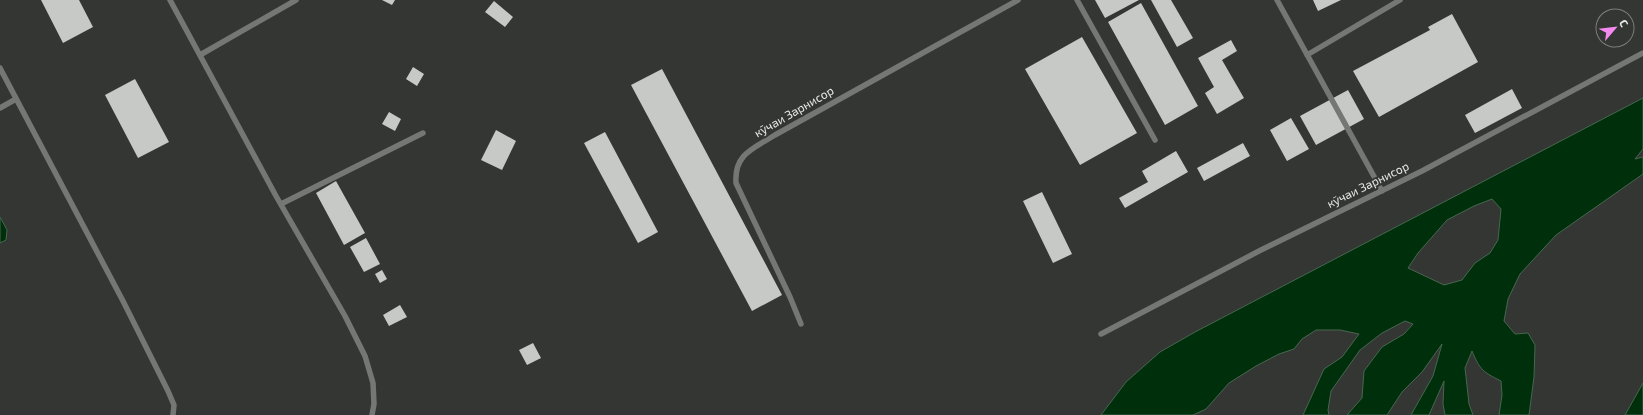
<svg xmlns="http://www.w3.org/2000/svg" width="1643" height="415" font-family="'Exo 2',sans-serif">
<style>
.water{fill:#002f0c;stroke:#46674e;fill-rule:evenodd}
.building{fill:#c6c9c6}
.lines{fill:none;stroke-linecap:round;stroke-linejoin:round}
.lane{stroke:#747774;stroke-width:5.5}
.labels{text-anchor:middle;stroke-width:4;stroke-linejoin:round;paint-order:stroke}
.street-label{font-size:12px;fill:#e8eae8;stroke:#343634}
</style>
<rect width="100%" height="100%" fill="#343634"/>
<path class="water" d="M1643,98V149L1635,159L1643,157V174L1556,235L1520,274L1508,299L1504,321L1515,334L1528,333L1535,345L1534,377L1529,415H1499L1502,395L1501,381C1483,372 1480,370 1472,351L1465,368L1469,404L1473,415H1445L1443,404L1444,381L1429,415H1411L1433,376L1442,344L1422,372L1402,392L1387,415H1347L1362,398L1364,371L1382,347L1404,334L1413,324L1405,321L1382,333L1360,350L1331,391L1328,410L1329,415H1303L1324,369L1342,357L1359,334L1340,330H1316L1302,339L1294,349L1279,354L1256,366L1229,383L1206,409L1193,415H1101L1126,382L1160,352L1195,332ZM1492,199L1501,209L1498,240L1490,253L1475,263L1462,280L1444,285L1408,268L1418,253L1447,220L1474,206Z
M0,217L7,230L6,240L0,243Z
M1643,383V415H1625Z"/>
<path class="building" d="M41,0H79L93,27L63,43Z
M382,0H395L392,5Z
M1095,0H1139L1105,18Z
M1151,0H1171L1193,38L1177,47Z
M1313,0H1341L1318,11Z
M494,1L513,17L505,27L485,12Z
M1141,3L1198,106L1165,125L1108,22Z
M1452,14L1478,62L1379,117L1353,71L1430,30L1428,27Z
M1082,37L1137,133L1080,165L1025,69Z
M1231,40L1237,51L1222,60L1244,98L1217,114L1205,93L1214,87L1198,58Z
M413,67L424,74L417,86L406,79Z
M662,69L782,295L752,311L631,85Z
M135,79L169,142L138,158L105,95Z
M1512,89L1522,108L1475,133L1465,115Z
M1348,90L1364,119L1316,145L1300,116Z
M389,112L401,119L395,131L382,124Z
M1291,118L1309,149L1287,161L1270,130Z
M496,130L516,141L502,170L481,160Z
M605,132L658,232L638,243L584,143Z
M1243,143L1250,156L1204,181L1197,168Z
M1176,151L1188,172L1125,208L1119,198L1148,182L1142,171Z
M336,181L365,233L344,245L316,193Z
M1042,192L1072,254L1053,263L1023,201Z
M366,238L380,264L364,272L350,247Z
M382,270L387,279L380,283L375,274Z
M400,305L407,317L389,326L383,315Z
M533,343L541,358L527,365L519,350Z"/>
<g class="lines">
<path class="lane" d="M170,0L276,196L345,316L365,356L373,383L374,404L372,415
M1077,0L1155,140
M1277,0L1382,191
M200,55L296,0
M1307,55L1400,0
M0,68L123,301L168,391L174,405L173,415
M0,108L16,99
M281,204L423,133
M801,324L790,297L736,183C734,154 753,149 775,135L1018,0
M1101,334L1261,250L1422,171L1643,53"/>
</g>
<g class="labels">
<g class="street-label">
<text transform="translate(794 112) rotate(-30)" y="4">кӯчаи Зарнисор</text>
<text transform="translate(1368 185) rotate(-26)" y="4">кӯчаи Зарнисор</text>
</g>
</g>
<g transform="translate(1615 28) rotate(62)"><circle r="19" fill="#343634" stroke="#7c7e7c"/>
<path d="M0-3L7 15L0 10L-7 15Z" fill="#f489f0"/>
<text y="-6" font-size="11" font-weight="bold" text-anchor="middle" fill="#e8eae8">С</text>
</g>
</svg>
